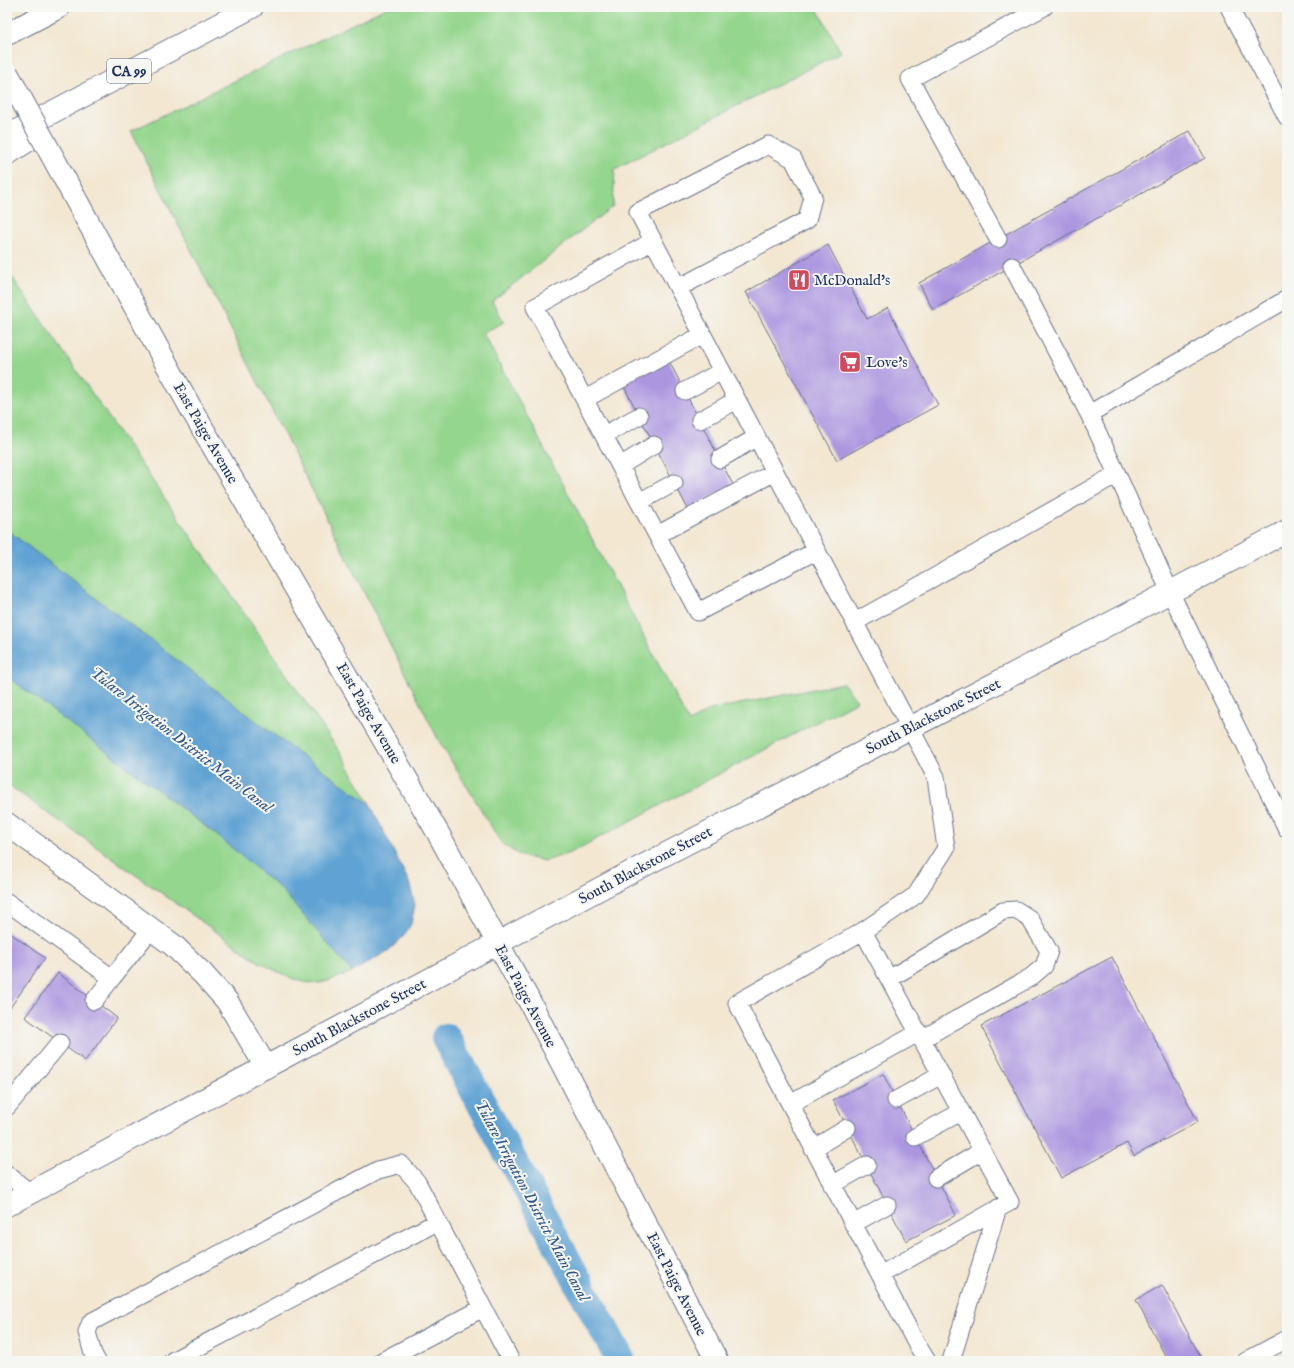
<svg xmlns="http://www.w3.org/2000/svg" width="1294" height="1368" font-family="'IM FELL English',serif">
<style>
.green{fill:#94d68d;stroke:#588276}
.water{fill:#5ea2d3;stroke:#3c6898}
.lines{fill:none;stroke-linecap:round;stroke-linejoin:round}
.canal{stroke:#5ea2d3;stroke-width:30}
.building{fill:#ac96e0}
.service-casing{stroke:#676f87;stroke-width:19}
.minor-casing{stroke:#676f87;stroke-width:24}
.tertiary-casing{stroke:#676f87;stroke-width:24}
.secondary-casing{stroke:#676f87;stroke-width:24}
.motorway-casing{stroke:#676f87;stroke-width:24}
.service{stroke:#fff;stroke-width:17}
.minor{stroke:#fff;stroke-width:22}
.tertiary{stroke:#fff;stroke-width:22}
.secondary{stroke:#fff;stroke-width:22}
.motorway{stroke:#fff;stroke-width:22}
.tertiary-bridge-casing{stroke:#676f87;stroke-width:24;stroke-linecap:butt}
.tertiary-bridge{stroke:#fff;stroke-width:22}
.labels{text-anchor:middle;stroke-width:4;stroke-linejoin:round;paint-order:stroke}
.shield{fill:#f6f6f2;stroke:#5d6b8a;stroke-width:1}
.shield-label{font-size:14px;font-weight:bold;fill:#1b2f5e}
.poi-label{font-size:15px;fill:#1b2f5e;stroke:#f6f6f2;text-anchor:start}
.street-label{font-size:15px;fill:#1b2f5e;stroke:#f6f6f2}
.water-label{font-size:16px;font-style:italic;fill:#325787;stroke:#f6f6f2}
</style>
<rect width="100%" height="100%" fill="#f6f6f2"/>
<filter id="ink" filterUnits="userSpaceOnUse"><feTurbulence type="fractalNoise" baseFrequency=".025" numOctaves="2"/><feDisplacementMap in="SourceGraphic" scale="8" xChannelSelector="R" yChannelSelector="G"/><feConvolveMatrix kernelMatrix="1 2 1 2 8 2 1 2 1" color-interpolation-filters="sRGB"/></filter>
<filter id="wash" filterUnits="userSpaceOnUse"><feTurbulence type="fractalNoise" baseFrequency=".012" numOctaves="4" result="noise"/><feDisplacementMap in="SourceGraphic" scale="16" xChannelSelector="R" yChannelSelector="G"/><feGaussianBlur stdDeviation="0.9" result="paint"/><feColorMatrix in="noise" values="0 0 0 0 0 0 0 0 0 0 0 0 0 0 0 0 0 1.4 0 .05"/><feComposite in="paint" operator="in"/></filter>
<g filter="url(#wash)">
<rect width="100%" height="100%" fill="#f3e7d2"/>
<path class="green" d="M388,7H816L841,52L615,169L613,206L492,301L504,322L483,333L689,722L710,710L843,683L857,701L570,853L545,861L521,856L502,844L439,741L131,131Z
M7,270L342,755L370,804L286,744L7,530Z
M7,676L213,832L282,890L352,972C341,976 331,981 319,983C299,985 277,971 259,962L7,784Z"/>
<path class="water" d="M7,530L286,744L370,804L409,882L415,905L411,924L403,937L388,951L352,972L282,890L213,832L7,676Z"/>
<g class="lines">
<path class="canal" d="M446,1038L621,1361"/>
</g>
<g id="blocks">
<path class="building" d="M1190,131L1205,158L933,310L919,283Z
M828,245L867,319L888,308L938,405L837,460L746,292Z
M668,359L733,485L688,509L622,383Z
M7,931L45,958L7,1012Z
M1112,957L1198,1122L1134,1156L1127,1143L1061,1178L981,1026Z
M58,973L117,1018L85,1061L25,1017Z
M883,1074L956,1215L906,1241L833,1100Z
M1162,1285L1203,1361H1168L1136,1300Z"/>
</g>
</g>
<g filter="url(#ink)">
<use href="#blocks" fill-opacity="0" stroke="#676f87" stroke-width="1"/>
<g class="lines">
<g class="service-casing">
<path id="service" d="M1229,7L1287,117
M998,239L910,79L1044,7
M653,241L535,307L698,612L816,551
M1012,266L1089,414L1117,474L1170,592L1287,829
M678,288L807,220L813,197L793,159L768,145L638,212L936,777L946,848L916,895L863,931L737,1003L916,1343L927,1361
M685,391L722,371
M585,399L702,335
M1089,414L1287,299
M700,420L737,400
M604,435L639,416
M720,459L757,437
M620,466L654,445
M639,502L674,483
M657,535L775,472
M855,622L1117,474
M7,902L112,978L151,929
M863,931L1010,1202L880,1275
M889,979L1003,911L1016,910L1030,919L1049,951L1044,966L1031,977L922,1039
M94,1001L112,978
M896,1100L941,1075
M790,1104L918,1033
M7,1107L60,1043
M915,1137L961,1112
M813,1149L847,1128
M7,1174L30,1193
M936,1178L982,1151
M832,1185L867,1165
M853,1224L887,1205
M97,1361L93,1354L87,1332L91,1322L378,1170L401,1164L417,1182L511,1361
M172,1361L437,1222
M382,1361L483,1308
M951,1361L998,1208
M1246,1361L1287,1339"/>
</g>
<g class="minor-casing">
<path id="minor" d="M498,943L633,871L935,715L1287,531"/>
</g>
<g class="tertiary-casing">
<path id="tertiary" d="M87,220L193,412L438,833L533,1008L717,1361"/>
</g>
<g class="secondary-casing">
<path id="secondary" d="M7,1205L498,943"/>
</g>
<g class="motorway-casing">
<path id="motorway" d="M7,34L59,7
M7,136L252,7
M7,154L38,134
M7,824L173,945L203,974L227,1001L266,1067"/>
</g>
<use href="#service" class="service"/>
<use href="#minor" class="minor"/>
<use href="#tertiary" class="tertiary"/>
<use href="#secondary" class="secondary"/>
<use href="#motorway" class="motorway"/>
<g class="tertiary-bridge-casing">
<path id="tertiary-bridge" d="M7,73L87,220"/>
</g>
<use href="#tertiary-bridge" class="tertiary-bridge"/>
</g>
</g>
<defs>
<g id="restaurant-square" transform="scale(1.15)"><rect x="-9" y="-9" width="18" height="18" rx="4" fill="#d1495b" stroke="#f6f6f2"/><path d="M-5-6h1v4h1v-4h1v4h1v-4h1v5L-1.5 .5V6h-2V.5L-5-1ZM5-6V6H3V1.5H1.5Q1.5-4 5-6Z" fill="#fff"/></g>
<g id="supermarket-square" transform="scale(1.15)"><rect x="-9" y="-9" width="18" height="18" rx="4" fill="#d1495b" stroke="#f6f6f2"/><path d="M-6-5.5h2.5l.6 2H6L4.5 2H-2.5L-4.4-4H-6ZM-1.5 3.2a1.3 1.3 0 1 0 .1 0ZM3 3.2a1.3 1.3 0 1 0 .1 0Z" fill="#fff"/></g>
</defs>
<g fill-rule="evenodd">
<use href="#restaurant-square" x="799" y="280"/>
<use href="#supermarket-square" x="850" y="362"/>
</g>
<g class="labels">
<rect class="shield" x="107" y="59" width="44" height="24" rx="3"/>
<g class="shield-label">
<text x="129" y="76">CA 99</text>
</g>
<g class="poi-label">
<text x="814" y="285">McDonald's</text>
<text x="866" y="367">Love's</text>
</g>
<g class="street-label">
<text transform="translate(206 433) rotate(60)" y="5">East Paige Avenue</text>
<text transform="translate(369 713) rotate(60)" y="5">East Paige Avenue</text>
<text transform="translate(933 716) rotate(-27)" y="5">South Blackstone Street</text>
<text transform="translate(645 865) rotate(-28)" y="5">South Blackstone Street</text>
<text transform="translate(526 996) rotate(62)" y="5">East Paige Avenue</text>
<text transform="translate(359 1017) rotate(-28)" y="5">South Blackstone Street</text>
<text transform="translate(677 1284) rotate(63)" y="5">East Paige Avenue</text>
</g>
<g class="water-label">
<text transform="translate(182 739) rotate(38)" y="6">Tulare Irrigation District Main Canal</text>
<text transform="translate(533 1200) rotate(62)" y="6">Tulare Irrigation District Main Canal</text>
</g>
</g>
<rect width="1294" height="1368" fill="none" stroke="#f6f6f2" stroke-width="24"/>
</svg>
